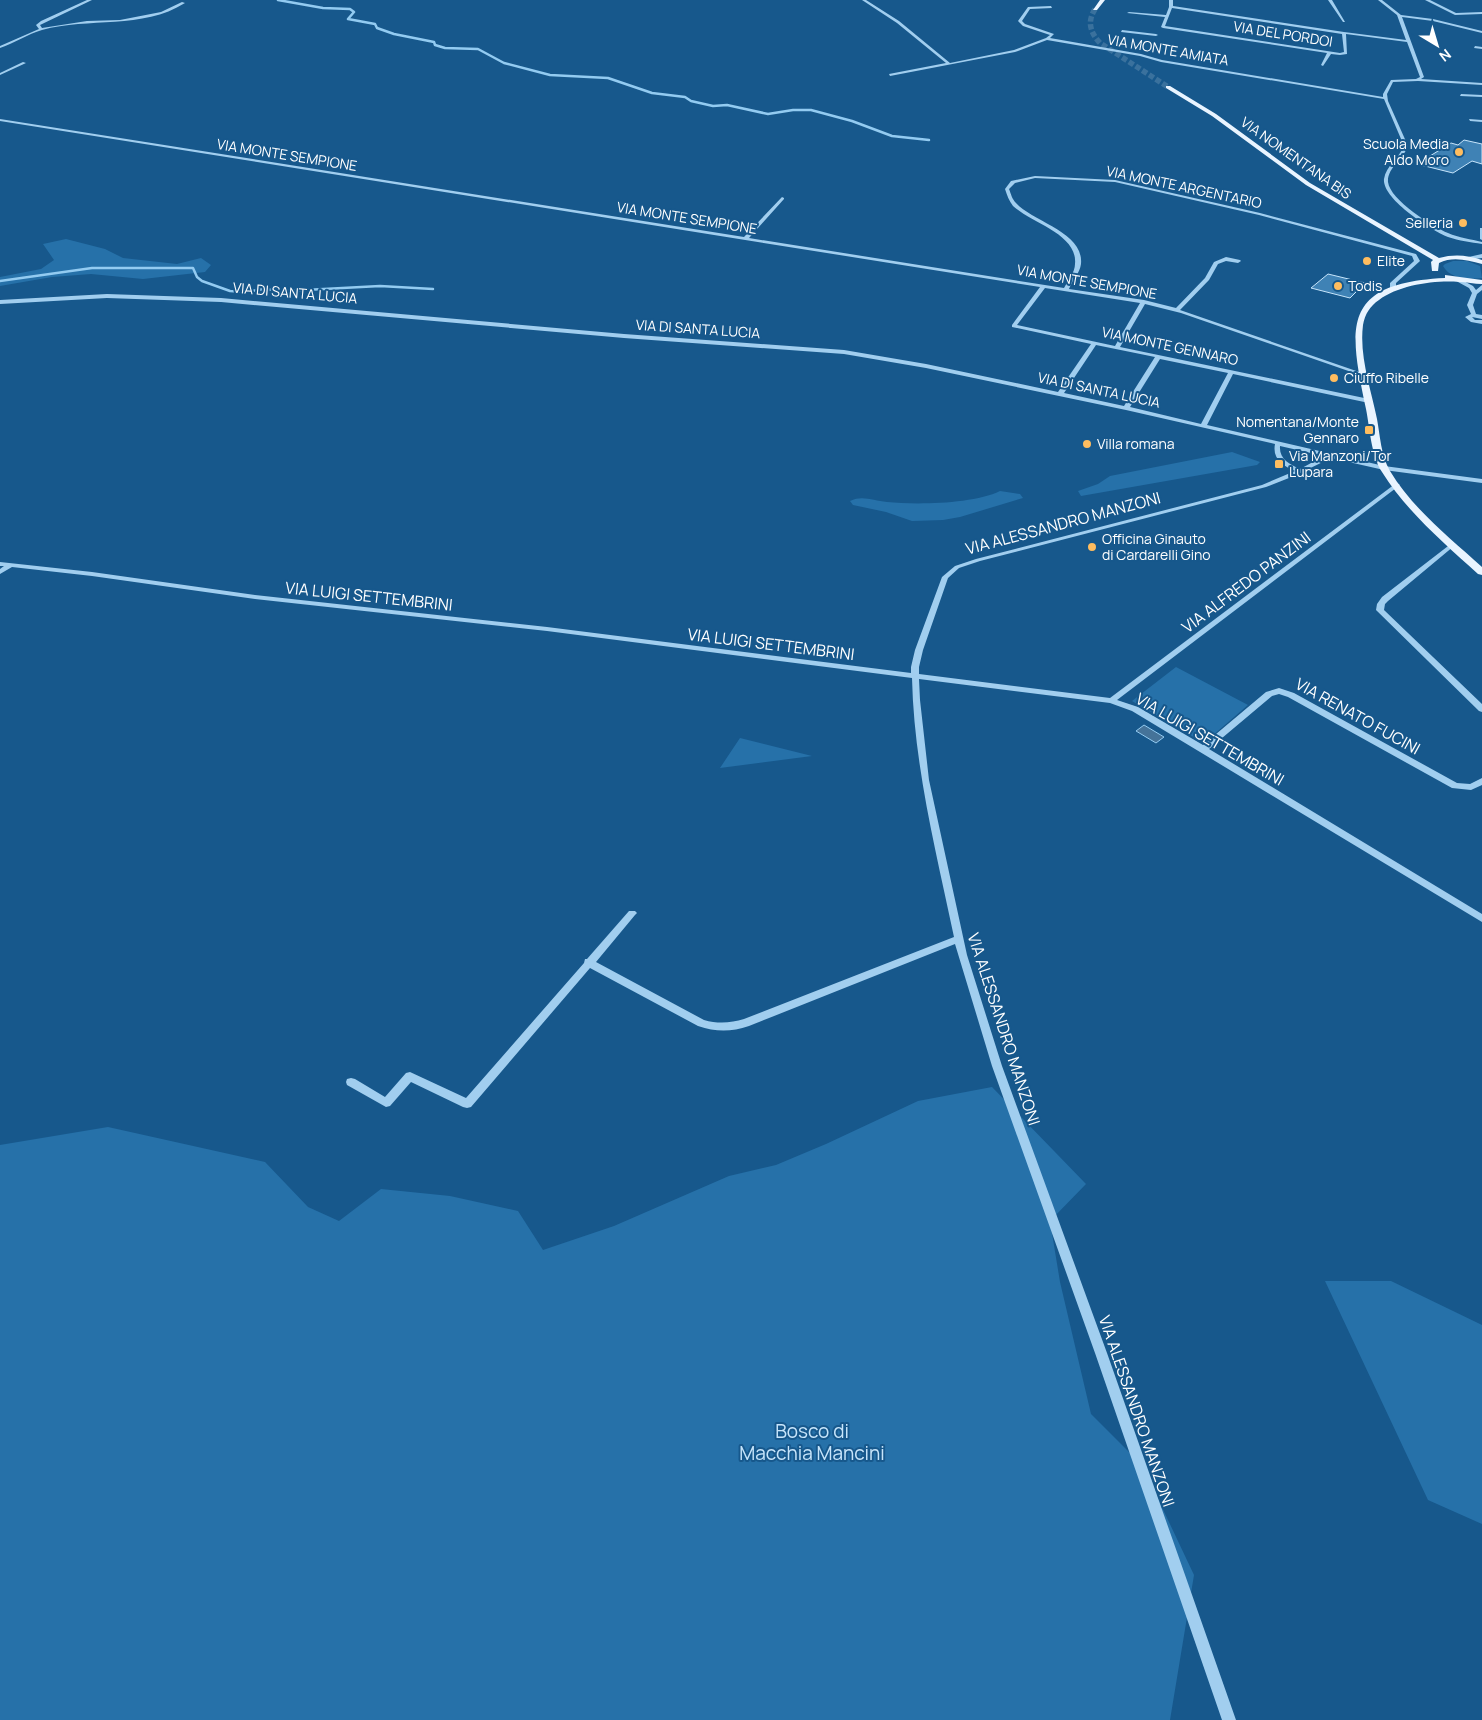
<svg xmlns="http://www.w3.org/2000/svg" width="1482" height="1720" font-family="Manrope,sans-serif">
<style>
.green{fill:#2671a9}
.water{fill:#457399;stroke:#93cbf1}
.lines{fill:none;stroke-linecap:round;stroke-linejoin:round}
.stream{stroke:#93cbf1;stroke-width:2.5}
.building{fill:#3f82b5;stroke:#c7e5fb}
.major-tunnel{stroke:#3a719d;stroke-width:5.5;stroke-dasharray:5.5 2.5;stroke-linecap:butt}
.minor{fill:#a1ceef;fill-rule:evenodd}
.major{fill:#e9f4ff;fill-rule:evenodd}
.poi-dot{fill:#ffbd5f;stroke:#17588c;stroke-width:2}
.labels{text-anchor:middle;stroke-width:4;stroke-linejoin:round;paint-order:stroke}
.far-street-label{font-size:14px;fill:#fff;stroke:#17588c}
.far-poi-label{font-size:14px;fill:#fff;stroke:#17588c;text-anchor:start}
.street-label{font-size:16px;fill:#fff;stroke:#17588c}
.near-park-label{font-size:19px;fill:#c7e5fb;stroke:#17588c}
</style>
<rect width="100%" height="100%" fill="#17588c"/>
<path class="green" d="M66,239L105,249L123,258L177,264L201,258L211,265L205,272L143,279L91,274L52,277L0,286V277L41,269L54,260L43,244Z
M1453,261H1467L1480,266L1482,278C1469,280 1450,279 1443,266L1445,264Z
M1232,452L1260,462L1257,465L1081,496L1078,491L1098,484L1110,476Z
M1000,491L1020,494L1023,498L960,517L943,520L912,521L886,512L853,505L850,501C863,495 873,501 887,502C916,505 974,504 1000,491Z
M1176,667L1248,705L1204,743L1132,701Z
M740,738L812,756L720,768Z
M992,1087L1086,1184L1050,1221L1060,1282L1091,1414L1142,1465L1194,1575L1170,1720H0V1145L108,1127L265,1162L308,1207L339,1221L381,1189L450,1196L518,1211L543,1250L614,1226L729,1176L776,1165L826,1144L918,1101Z
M1325,1281H1391L1482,1325V1524L1428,1500Z"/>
<path class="water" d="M1144,725L1164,737L1156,743L1136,731Z"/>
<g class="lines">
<path class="stream" d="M278,0L323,8L350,9L354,12L348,19L375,24L377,28L394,34L434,42L435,45L445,48L478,49L504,63L550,75L608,78L652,93L685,97L691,101L713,106L727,105L768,114L793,110H811L852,121L892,136L929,140
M0,281L92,268H193L197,277L202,281L230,291L245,292L264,289L286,291L380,286L433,289"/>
</g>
<path class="building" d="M1464,140L1482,144V164L1472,161L1453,173L1417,164L1451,143L1458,145Z
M1328,274L1365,283L1350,298L1311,288Z"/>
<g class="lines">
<path class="major-tunnel" d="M1095,9C1087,22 1090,32 1100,43L1168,87"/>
<path class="minor" d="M87,0H92L40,25L42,28L87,21L120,20L161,12L182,2L185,3C142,30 89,17 42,30C28,34 14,43 0,48V46L39,29L36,25L41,21Z
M862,0H866L899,21L950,63L1014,50L1046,38L1050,35L1023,26L1018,21L1028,7L1051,6L1052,8L1030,9L1022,21L1025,24L1054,34L1050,38L1141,54L1162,60L1383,97V94L1391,80L1416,79L1420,77L1407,42L1346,34L1347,54L1340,55L1331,54L1323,66L1321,65L1327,53L1163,28L1161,27L1165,17L1127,13L1129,12L1166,15L1169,7V0H1173V6L1344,32L1406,40L1397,15L1378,0H1382L1401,15L1433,19L1482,31V33L1433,21L1402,17L1424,77L1421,79L1482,83V85L1418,81L1393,82L1387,94L1388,101L1408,146C1404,158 1387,168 1388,182C1390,200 1433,227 1448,233C1459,238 1471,239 1482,242V244C1471,242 1459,241 1448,237C1431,230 1382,199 1384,179C1386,166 1399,158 1404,146L1384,99L1161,62L1140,56L1047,40L1015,52L890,76L889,74L946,63L897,23ZM1172,8L1342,34L1344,52L1340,53L1165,26Z
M1328,0H1332L1345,22H1343Z
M1425,0H1430L1456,13L1482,12V14L1455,15Z
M1122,30L1156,34L1158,35L1156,36L1121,32Z
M1475,46L1482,47V49L1474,48Z
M23,62L26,63L0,75V73Z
M1461,94L1482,95V97L1460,96Z
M0,119L744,237L782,197L784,198V199L749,238L1064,288C1068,281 1075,272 1075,264C1078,234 1031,223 1013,206C1009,201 1007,195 1005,189L1011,181L1035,176L1115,180L1260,213L1416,254L1420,261L1396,283V289L1393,291L1390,289V283L1414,261L1412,256L1259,215L1115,182L1035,178L1015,183L1009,189C1011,194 1012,199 1016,203C1033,222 1084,232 1081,264C1080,273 1072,281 1069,289L1144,300L1176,308L1205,278L1214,262L1226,257L1240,260L1241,261L1238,263L1226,261L1218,264L1209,280L1180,310L1365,374L1360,375L1181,313L1145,304L1120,347L1369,399L1372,401L1369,403L1233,374L1207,425L1384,466L1482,479V483L1384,470L1331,458L1294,476L1266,487L980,561L959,568L948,578L923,650L919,667V674L1110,698L1395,484L1397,483L1400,485L1117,700L1138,707L1203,745L1266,692L1279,688L1294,693L1457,783L1470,784L1482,778V785L1471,790L1452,788L1288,697L1279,694L1272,696L1209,749L1482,914V922L1132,711L1110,703L919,679L920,700L929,780L967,955L1002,1066L1107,1353L1236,1720H1222L1095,1353L992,1066L955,944L749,1026C731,1032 716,1032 698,1026L590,968L471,1107L467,1108L463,1107L411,1082L390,1106L386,1107L347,1085L346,1082L347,1079L351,1078L355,1079L385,1097L406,1073L410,1072L466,1098L584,963L585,959H587L629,911H635L637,913L635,915L596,962L704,1020C718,1024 731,1023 744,1019L954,937C936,851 914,766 912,678L547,631L255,599L92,576L12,567L0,574V569L4,566H0V562L92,572L255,595L547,627L911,673V667L915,650L942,577L955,566L976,559L1262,485L1295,471C1283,466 1272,459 1275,444L1126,410L926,368L844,354L624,338L221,302L107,298L0,304V300L107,294L221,298L624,334L844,350L926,364L1058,392L1091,344L1012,327V325L1040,287L0,121ZM1045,288L1140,303L1115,346L1017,325ZM1096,345L1155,357L1124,406L1064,393ZM1160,359L1228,373L1201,424L1130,407ZM1280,446L1324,456L1300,469C1289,464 1279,459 1280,446Z
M1469,119L1482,120V122L1470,121Z
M1480,228H1482V240L1480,239Z
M1482,254V258L1467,260L1464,258Z
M1460,279L1473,286L1476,290L1482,285V290L1477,294L1473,305L1476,314L1482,315V319L1472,317L1475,320H1482V324L1471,322L1465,317L1471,314L1467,305L1472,293L1469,288L1458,282L1457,281Z
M1452,543L1455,545L1454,546L1388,601L1385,604L1384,610L1482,704V712L1479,711L1376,610L1377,604L1382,597Z"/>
<path class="major" d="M1100,0H1105L1097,10H1093Z
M1166,86H1170L1216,114L1310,183L1439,258C1454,254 1467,255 1482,260V264C1467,260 1453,256 1439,263L1438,271H1432L1431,262L1433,260L1306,185L1212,116L1166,88Z
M1445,275L1482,280V284C1474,284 1467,282 1459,282C1435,280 1399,285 1379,300C1370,306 1365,314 1363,325C1359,356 1371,389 1377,419C1380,435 1381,456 1390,471C1412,508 1450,538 1482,567V575L1478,574C1444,543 1407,512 1382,472C1371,455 1370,429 1366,409C1348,325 1342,283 1445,278Z"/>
</g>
<g class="poi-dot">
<circle cx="1459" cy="152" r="5"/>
<circle cx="1463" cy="223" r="5"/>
<circle cx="1367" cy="261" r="5"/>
<circle cx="1338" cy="286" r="5"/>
<circle cx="1334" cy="378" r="5"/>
<rect x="1364" y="425" width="10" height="10" rx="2.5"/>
<circle cx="1087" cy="444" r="5"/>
<rect x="1274" y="459" width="10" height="10" rx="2.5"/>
<circle cx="1092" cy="547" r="5"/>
</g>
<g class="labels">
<g class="far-street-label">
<text transform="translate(1283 34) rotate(9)" y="5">VIA DEL PORDOI</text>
<text transform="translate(1168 50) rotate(10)" y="5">VIA MONTE AMIATA</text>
<text transform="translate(287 155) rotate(9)" y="5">VIA MONTE SEMPIONE</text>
<text transform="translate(1296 158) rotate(35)" y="5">VIA NOMENTANA BIS</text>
<text transform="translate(1184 187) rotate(12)" y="5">VIA MONTE ARGENTARIO</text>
<text transform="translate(687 218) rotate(9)" y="5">VIA MONTE SEMPIONE</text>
<text transform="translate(1087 282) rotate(10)" y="5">VIA MONTE SEMPIONE</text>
<text transform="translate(295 293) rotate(5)" y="5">VIA DI SANTA LUCIA</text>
<text transform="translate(698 329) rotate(4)" y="5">VIA DI SANTA LUCIA</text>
<text transform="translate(1170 346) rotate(12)" y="5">VIA MONTE GENNARO</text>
<text transform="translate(1099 390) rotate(12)" y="5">VIA DI SANTA LUCIA</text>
</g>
<g class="far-poi-label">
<text x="1449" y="149" text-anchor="end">Scuola Media<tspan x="1449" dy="16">Aldo Moro</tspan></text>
<text x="1453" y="228" text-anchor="end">Selleria</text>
<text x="1377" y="266">Elite</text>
<text x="1348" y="291">Todis</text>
<text x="1344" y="383">Ciuffo Ribelle</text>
<text x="1359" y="427" text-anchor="end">Nomentana/Monte<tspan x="1359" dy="16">Gennaro</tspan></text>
<text x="1097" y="449">Villa romana</text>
<text x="1289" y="461">Via Manzoni/Tor<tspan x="1289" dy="16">Lupara</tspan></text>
<text x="1102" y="544">Officina Ginauto<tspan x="1102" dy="16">di Cardarelli Gino</tspan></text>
</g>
<g class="street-label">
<text transform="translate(1063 523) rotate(-15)" y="6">VIA ALESSANDRO MANZONI</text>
<text transform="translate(1246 582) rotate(-37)" y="6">VIA ALFREDO PANZINI</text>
<text transform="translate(369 596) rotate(6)" y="6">VIA LUIGI SETTEMBRINI</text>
<text transform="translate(771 644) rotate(7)" y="6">VIA LUIGI SETTEMBRINI</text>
<text transform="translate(1358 716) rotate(29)" y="6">VIA RENATO FUCINI</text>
<text transform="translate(1210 739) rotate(30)" y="6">VIA LUIGI SETTEMBRINI</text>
<text transform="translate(1004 1029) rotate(72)" y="6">VIA ALESSANDRO MANZONI</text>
<text transform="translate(1137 1411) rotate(71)" y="6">VIA ALESSANDRO MANZONI</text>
</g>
<g class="near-park-label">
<text x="812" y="1438">Bosco di<tspan x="812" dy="22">Macchia Mancini</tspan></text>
</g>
</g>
<g transform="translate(1437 45) rotate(142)" stroke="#17588c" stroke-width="4" paint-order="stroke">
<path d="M0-4L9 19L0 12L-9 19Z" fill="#ffffff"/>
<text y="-8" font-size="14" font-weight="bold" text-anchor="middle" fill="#ffffff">N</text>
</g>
</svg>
